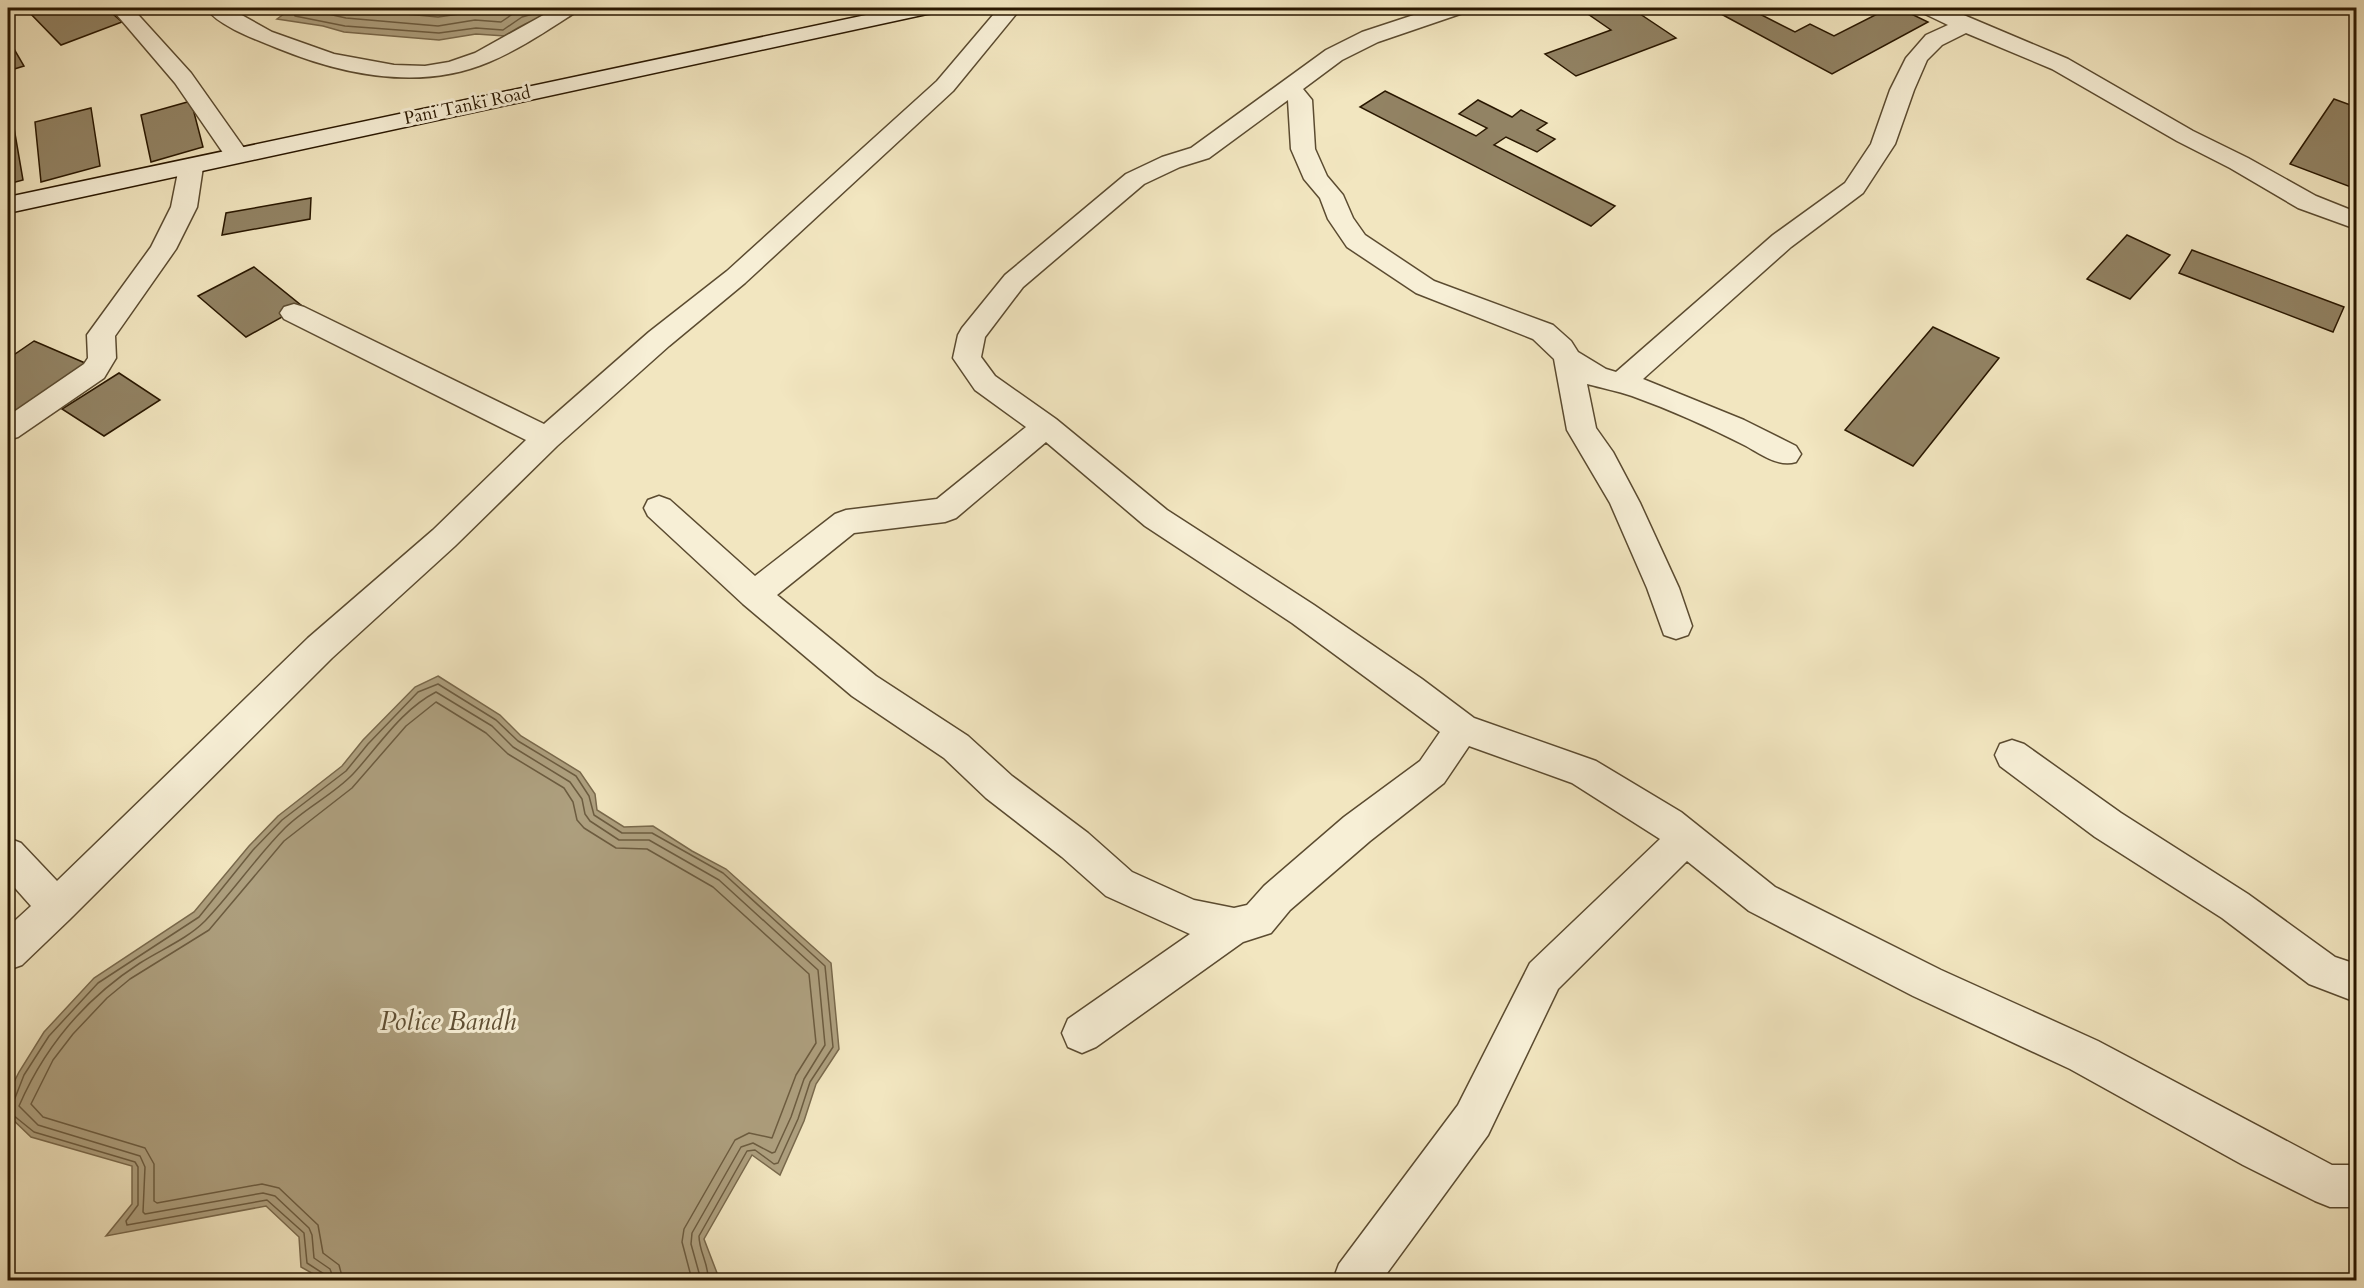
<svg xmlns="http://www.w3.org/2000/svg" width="2364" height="1288" font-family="Cardo,serif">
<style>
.water{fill:#aea07f;stroke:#79694c;stroke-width:1.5}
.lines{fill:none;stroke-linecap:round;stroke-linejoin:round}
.shore{stroke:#6c5c40;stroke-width:1.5}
.building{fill:#928364;stroke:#291700;stroke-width:1.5}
.lane-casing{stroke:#5b4b30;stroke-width:3}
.street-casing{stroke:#5b4b30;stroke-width:3}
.secondary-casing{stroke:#291700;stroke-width:3}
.lane{fill:#f7efd6;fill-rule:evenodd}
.street{fill:#f7efd6;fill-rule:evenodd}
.secondary{fill:#f7efd6;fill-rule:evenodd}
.labels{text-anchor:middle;stroke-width:6;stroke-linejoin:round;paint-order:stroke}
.far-street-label{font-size:18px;fill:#291700;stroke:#f7efd6}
.near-water-label{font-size:27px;font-style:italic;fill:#5e4e33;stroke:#f7efd6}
</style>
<rect width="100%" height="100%" fill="#f2e6c0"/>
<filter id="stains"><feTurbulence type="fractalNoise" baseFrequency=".00333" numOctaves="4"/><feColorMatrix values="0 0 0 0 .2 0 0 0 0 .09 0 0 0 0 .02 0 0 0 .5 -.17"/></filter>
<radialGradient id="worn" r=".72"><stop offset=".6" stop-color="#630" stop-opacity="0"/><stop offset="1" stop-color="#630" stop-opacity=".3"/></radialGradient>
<path class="water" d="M285,8H595L593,12C556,14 536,14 505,36L476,34L439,40L344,32L323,26L277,19L288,11Z
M438,676L500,715L521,736L580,772L595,794L597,810L624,827L653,826L692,851L726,869L831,963L839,1049L816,1084L804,1121L780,1175L752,1155L704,1239L717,1273L713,1280H324L301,1267L299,1237L266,1206L106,1236L132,1204V1166L31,1137L8,1115L14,1082L19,1072L44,1032L94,978L194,912L249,846L278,816L342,766L363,740L415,687Z"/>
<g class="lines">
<path class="shore" d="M293,8L295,16L345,26L439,33L476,28L503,30L522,17L551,9
M301,8L346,18L438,26L475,20L501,22L517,11L528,8
M341,8L438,17L474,12L498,13L506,8
M8,1101L15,1098L24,1075L49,1036L98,983L199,917L253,850L282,820L346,771L368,744L418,692L438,684L496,720L518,741L576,776L589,796L594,815L622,833H652L723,873L825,966L833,1047L810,1082L798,1119L778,1163L774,1164L755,1150L747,1151L699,1236C699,1252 709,1264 708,1280
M8,1111L34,1132L135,1162L138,1167V1205L126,1221L127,1225L267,1200L304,1233L307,1263L324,1274L326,1280
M334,1280L330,1269L314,1258L312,1235L309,1228L275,1196L263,1193L145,1214L143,1212L145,1167L140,1156L38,1125L19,1106C45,1046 86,998 140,963C162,949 187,939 205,921C233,892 256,857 285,828C305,808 333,795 353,774C379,746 401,710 436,692L492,726L513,747L570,782L582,799L585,814L590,821L619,840H649L719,880L818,970L825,1045L804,1079L791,1117L775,1152L772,1153L753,1143L741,1147L692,1233L691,1244L701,1280
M343,1280L339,1265L323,1253L318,1225L279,1188L262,1184L157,1203L154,1201V1164L145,1148L43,1117L31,1104L53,1060L73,1034L107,998L130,979L209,930L284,841L352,788L406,726L436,702L486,733L508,754L564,788L573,802L577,820L584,828L616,848L647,849L713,887L809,974L816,1043L796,1075L772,1138L749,1133L735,1140L684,1229L682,1242L692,1280"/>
</g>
<path class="building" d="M38,8H106L122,22L61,45L28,11Z
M1597,8H1631L1676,38L1576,76L1545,54L1611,30L1585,12Z
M1710,8H1748L1795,32L1810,24L1834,36L1889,8H1899L1928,22L1832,74Z
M8,42H10L24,66L8,71Z
M1385,91L1476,136L1487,128L1459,114L1478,100L1512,117L1521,110L1547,123L1537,130L1555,139L1537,152L1506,137L1494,145L1615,206L1591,226L1360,107Z
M2334,99L2356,107V189L2290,164Z
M191,101L203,147L151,162L141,115Z
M91,108L100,166L41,182L35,122Z
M14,128L23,180L8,184V129Z
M311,198L310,219L222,235L226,213Z
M2127,235L2170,255L2130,299L2087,279Z
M2192,250L2344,307L2333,332L2179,273Z
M254,267L302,306L246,337L198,296Z
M1933,327L1999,358L1913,466L1845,430Z
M34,341L92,366L18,419L8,414V359Z
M119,373L160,400L104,436L62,409Z"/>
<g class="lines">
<g class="lane-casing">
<path id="lane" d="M206,8H229L272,32L334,54L394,65L425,66L449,62L475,53L556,8H579L576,12C548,30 520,49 489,62C421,91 343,75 277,48C257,40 218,26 206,8Z"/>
</g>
<g class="street-casing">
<path id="street" d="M111,8H132L191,73L249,155L246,160L237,162L228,160L175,83Z
M999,8H1021L953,91L745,283L669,346L557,446L455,546L332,658L70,919L22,965L8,970V927L31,906L8,880V838L21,843L57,881L308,638L433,530L526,440L284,319L280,313L284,307L294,304L304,307L544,424L649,332L727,271L937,81Z
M1435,8H1466L1463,13L1378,42L1342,60L1303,89L1312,100L1315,149L1327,176L1343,195L1353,218L1365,235L1434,281L1553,325L1571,341L1578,352L1606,369L1616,372L1773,235L1845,183L1871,144L1890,90L1906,58L1926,35L1948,25L1923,13L1921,8H1947L2068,59L2193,131L2248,158L2316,196L2356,212V229L2298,208L2230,168L2177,141L2052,69L1966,33L1942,45L1927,60L1914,90L1895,144L1863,193L1791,247L1643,379L1744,420L1796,446L1801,454L1796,462C1778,467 1762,455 1746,446C1709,427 1671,410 1632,396C1617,391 1602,388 1587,384L1596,428L1613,452L1640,503L1679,588L1692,626L1688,635L1676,639L1664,635L1647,588L1610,503L1567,430L1554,359L1533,339L1416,293L1347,247L1328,219L1320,198L1304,179L1291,149L1288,100L1209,158L1180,167L1144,184L1023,287L985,337L981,357L995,376L1056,419L1167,510L1314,605L1422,679L1474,718L1596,761L1681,812L1775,887L1941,970L2098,1041L2332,1165H2356V1207H2330L2315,1201L2243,1165L2070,1069L1913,996L1749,911L1687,861L1558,989L1488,1135L1382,1280H1333L1339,1264L1458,1105L1530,963L1660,839L1572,783L1469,746L1444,783L1370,841L1290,910L1271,933L1243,942L1096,1047L1082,1053L1068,1047L1062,1033L1068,1019L1190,934L1106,896L1062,857L986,798L944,758L852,696L743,604L648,516L644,508L648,500L659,496L670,500L755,576L835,514L846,510L937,499L1026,427L975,390L953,358L958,335L962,328L1005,275L1126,174L1162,157L1191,148L1326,50L1362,32ZM1046,442L1145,526L1292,623L1440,732L1420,761L1344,817L1264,886L1247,905L1234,908L1194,900L1132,872L1088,833L1012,776L968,736L876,676L777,595L854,533L945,522L956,518Z
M191,160L200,162L203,167L197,207L176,249L115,336L116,358L104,378L18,437L8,440V416L84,364L88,358L87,335L151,247L171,207L179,167L182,162Z
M2012,740L2024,744L2121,813L2248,894L2335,957L2356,964V1002L2309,984L2222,918L2095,837L2000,766L1995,755L2000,744Z"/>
</g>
<g class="secondary-casing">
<path id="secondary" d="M899,8H938L935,13L927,14L8,213V197Z"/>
</g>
<use href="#lane" class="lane"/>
<use href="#street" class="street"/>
<use href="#secondary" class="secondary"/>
</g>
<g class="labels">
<g class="far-street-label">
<text transform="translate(467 105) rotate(-12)" y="6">Pani Tanki Road</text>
</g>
<g class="near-water-label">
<text x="448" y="1030">Police Bandh</text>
</g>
</g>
<rect width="2364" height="1288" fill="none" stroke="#f2e6c0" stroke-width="30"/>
<rect x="9" y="9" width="2346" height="1270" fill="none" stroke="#291700" stroke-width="3"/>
<rect x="15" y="15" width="2334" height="1258" fill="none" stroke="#291700" stroke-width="1.5"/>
<rect width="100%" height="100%" filter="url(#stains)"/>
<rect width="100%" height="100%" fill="url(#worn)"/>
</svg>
